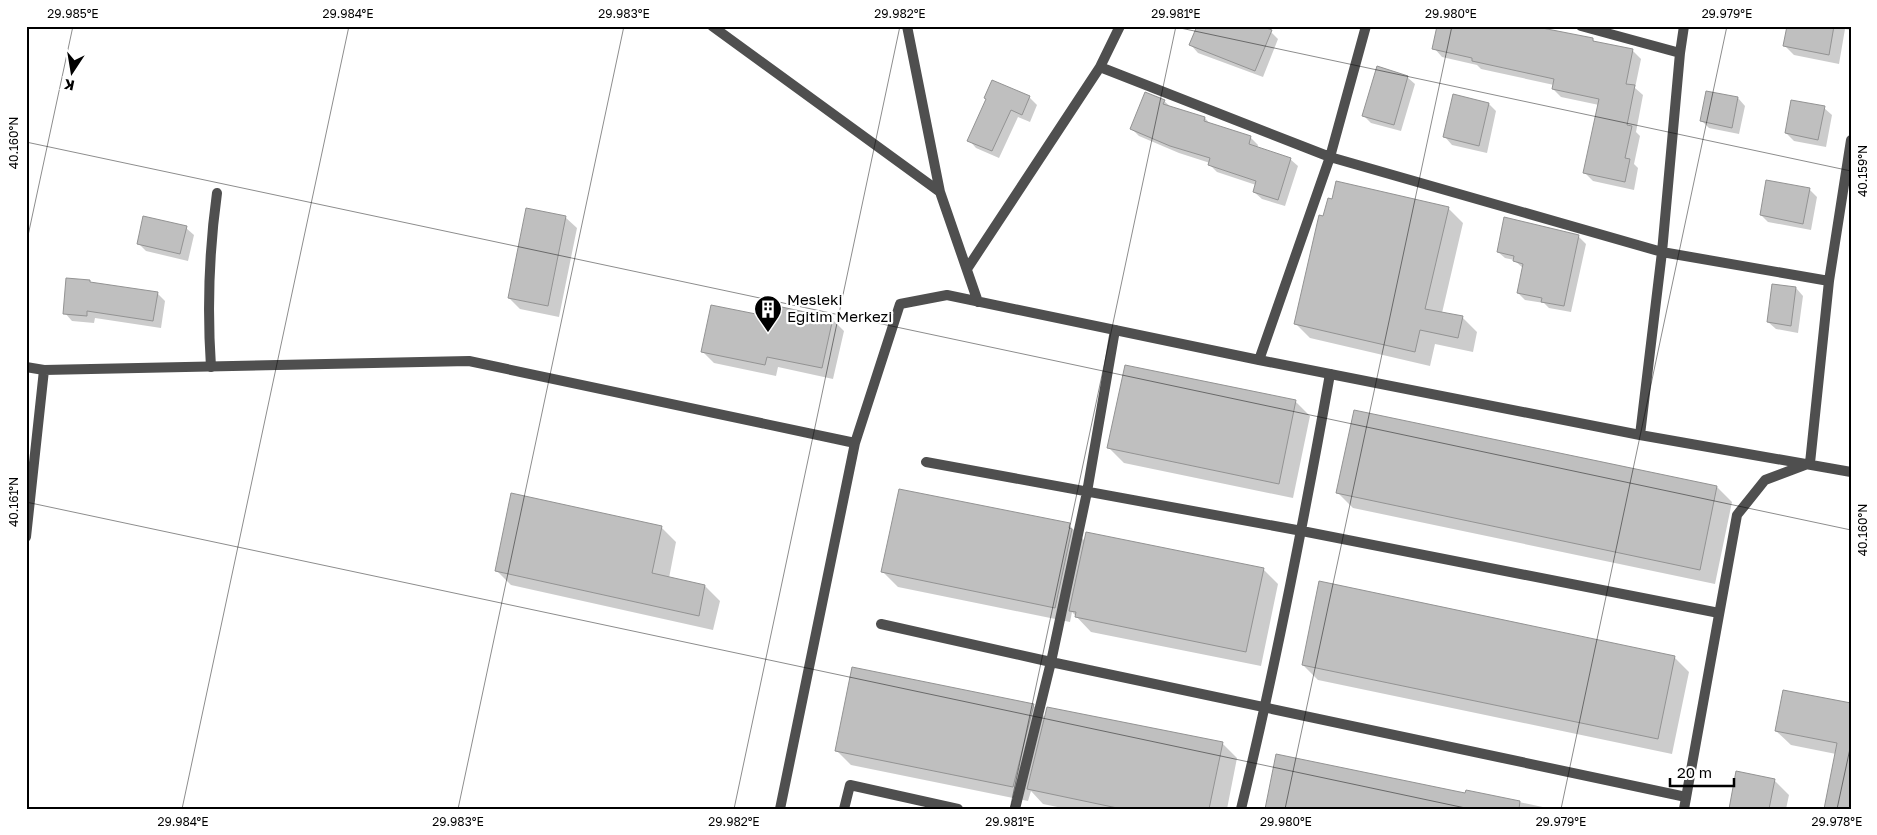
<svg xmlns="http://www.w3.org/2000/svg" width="1877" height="835" font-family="'Golos Text',sans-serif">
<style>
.shadow{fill:#0003}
.building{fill:#bfbfbf;stroke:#939393}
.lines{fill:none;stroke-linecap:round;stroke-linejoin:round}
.service{stroke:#4f4f4f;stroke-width:10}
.minor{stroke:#4f4f4f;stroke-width:10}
.ticks{fill:none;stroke:#000;stroke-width:1;stroke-opacity:0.45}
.labels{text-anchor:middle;stroke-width:4.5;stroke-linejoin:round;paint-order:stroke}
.poi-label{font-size:15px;fill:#000;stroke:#fff;text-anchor:start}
.neatline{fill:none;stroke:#000;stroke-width:2}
.ticks-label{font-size:12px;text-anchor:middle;fill:#000}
</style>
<rect width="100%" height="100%" fill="#fff"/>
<path class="shadow" d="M1788,26H1851V30L1845,29L1839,64L1794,55L1784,45Z
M1271,32L1278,39L1263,77L1198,53L1191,45Z
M1593,40L1596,43L1633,51L1641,59L1635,88L1643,95L1636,132L1640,136L1634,164L1638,168L1634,190L1593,181L1585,173L1599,105L1561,97L1553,89L1554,85L1481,69L1477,65L1442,57L1434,48Z
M1407,77L1415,84L1401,131L1371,123L1364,116Z
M1454,96L1489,104L1496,111L1487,153L1452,145L1445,137Z
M1029,97L1037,105L1030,122L1018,117L999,158L976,148L969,140L987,100Z
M1738,98L1745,106L1739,134L1709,128L1701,120Z
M1164,101L1172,108L1205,118L1211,125L1250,137L1258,145L1257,148L1290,159L1298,166L1285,206L1262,199L1254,192L1256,185L1217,172L1210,165V163L1179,153L1139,136L1132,129Z
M1824,108L1832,115L1826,147L1794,141L1786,133Z
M1810,190L1817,197L1811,230L1768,222L1761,215Z
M1333,200L1448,208L1463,223L1442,313L1462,317L1477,332L1473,352L1435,344L1430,366L1310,338L1295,323L1324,217Z
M565,217L577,228L559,317L520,309L509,298Z
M186,228L194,235L188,261L146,251L138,243Z
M1579,237L1586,244L1571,312L1549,308L1544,303L1525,300L1518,293L1523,268L1514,260L1505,258L1498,252Z
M89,281L91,283L157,293L165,301L161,328L95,318L94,323L72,321L65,313Z
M1796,288L1803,296L1798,333L1776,329L1768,322Z
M762,316L832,319L844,331L833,379L778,367L776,376L714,363L703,352Z
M1295,401L1310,416L1293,498L1124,463L1109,448Z
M1355,411L1717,487L1732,502L1715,584L1353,508L1338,493Z
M1069,525L1085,541L1263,569L1278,584L1261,666L1091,632L1072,612L1070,622L898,587L883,572Z
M661,527L676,542L669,578L705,586L720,601L713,630L511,585L496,570Z
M1674,657L1689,672L1672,754L1318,680L1303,665Z
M1851,704L1836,754L1791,745L1776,731Z
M1033,705L1046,718L1222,743L1237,758L1227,809H1067L1043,804L1031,791L1028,801L851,765L836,750Z
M1774,780L1789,795L1786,809H1730Z
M1467,791L1552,809H1266L1466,794Z"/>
<path class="building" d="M1197,26H1261L1272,30L1255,71L1189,45Z
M1437,26H1532L1593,38V41L1633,49L1626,84L1635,85L1627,125L1632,126L1625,158L1630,159L1625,182L1583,173L1599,99L1552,89L1554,79L1472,61V58L1432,49Z
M1787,26H1834L1829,55L1783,46Z
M1377,66L1408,76L1394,125L1362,116Z
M992,80L1030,96L1022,115L1011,110L992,151L967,141L986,99L984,98Z
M1706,91L1738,97L1732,128L1700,121Z
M1145,92L1165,100L1163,104L1205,117L1204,121L1251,136L1249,144L1291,158L1278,200L1253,192L1256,181L1208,165L1210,158L1170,146L1130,129Z
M1453,94L1489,103L1479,146L1443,137Z
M1791,100L1825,106L1818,140L1785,133Z
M1766,180L1810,188L1803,224L1760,215Z
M1336,181L1449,207L1425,309L1463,316L1458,338L1420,330L1415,352L1294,324L1319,215L1323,216L1328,198L1332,199Z
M526,208L566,216L548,306L508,298Z
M143,216L187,226L180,254L137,244Z
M1504,217L1579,235L1564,306L1541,302L1542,298L1517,293L1523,264L1513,261L1514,256L1497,252Z
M66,278L90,280V282L158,292L153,321L87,311V316L63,314Z
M1772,284L1796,287L1791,326L1767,322Z
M763,303L833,318L822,368L767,357L765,365L701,352L711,305L761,315Z
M1125,365L1296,400L1279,484L1107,448Z
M1354,410L1717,486L1700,570L1336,493Z
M899,489L1070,523L1069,528L1072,529L1055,608L881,572Z
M511,493L662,526L652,573L705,585L699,616L495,571Z
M1086,532L1264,568L1246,652L1075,617L1076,612L1069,611Z
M1319,581L1675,656L1658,739L1302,665Z
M852,667L1034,704L1013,787L835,751Z
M1783,690L1851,703V809H1824L1837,743L1775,731Z
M1047,707L1223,742L1209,809H1122L1027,789Z
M1276,754L1465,793L1466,790L1520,801L1519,809H1265Z
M1736,771L1775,779L1769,809H1729Z"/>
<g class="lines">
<path class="service" d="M211,367C207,308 209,251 217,193
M926,462L1302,531L1719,613
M881,624L1051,662L1686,797
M844,809L850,785L958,809
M1015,809L1051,662L1087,492L1115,330
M1241,809C1276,665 1304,520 1330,374"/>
<path class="minor" d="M712,26L940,192
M907,26L940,192L978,302
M1581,26L1680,53
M1100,67L1330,157L1662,252L1829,281
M967,269L1100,67L1120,26
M1259,360L1330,157L1366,26
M26,367L44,370L469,361L855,443
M1640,435L1662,252L1680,53L1684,26
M26,537L44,370
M780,809L855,443L900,304L947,295L1259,360L1640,435L1851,472
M1684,809L1737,515L1765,480L1810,463L1829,281L1851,140"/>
</g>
<path class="ticks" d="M1171,26L1851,171M26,142L1851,530M26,245L73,26M26,502L1470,809M182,809L349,26M458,809L624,26M734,809L900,26M1010,809L1176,26M1285,809L1452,26M1561,809L1727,26M1837,809L1851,744"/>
<defs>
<g id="building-pin" transform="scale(1.4375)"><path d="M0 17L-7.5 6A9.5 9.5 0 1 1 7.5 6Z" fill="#000" stroke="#fff"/><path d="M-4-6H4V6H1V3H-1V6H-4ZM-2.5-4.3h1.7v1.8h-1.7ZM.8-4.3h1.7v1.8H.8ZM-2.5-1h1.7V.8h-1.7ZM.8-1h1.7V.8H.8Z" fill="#fff"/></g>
</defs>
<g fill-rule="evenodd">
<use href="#building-pin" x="768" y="309"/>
</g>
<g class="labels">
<g class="poi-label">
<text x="787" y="305">Mesleki<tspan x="787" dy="17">Eğitim Merkezi</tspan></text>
</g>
</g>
<rect width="1877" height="835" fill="none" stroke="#ffffff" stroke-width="55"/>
<g transform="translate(72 72) rotate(192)" stroke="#ffffff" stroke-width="4" paint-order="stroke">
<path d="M0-4L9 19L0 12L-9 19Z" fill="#000000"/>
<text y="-8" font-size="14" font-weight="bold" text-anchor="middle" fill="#000000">K</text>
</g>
<path d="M1670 778v8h64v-8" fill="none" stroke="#000000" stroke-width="2.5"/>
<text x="1677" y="778" font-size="15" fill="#000000" stroke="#ffffff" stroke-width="4" paint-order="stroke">20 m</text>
<rect x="28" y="28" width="1822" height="780" class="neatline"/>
<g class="ticks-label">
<text x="73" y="18">29.985°E</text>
<text x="348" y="18">29.984°E</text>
<text x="624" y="18">29.983°E</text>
<text x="900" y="18">29.982°E</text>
<text x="1176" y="18">29.981°E</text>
<text x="1451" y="18">29.980°E</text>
<text x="1727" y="18">29.979°E</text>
<text transform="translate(14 143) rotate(-90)" y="4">40.160°N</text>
<text transform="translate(1863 171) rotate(-90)" y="4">40.159°N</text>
<text transform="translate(14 502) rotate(-90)" y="4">40.161°N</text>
<text transform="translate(1863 530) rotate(-90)" y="4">40.160°N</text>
<text x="183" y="826">29.984°E</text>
<text x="458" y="826">29.983°E</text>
<text x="734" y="826">29.982°E</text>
<text x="1010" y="826">29.981°E</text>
<text x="1286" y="826">29.980°E</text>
<text x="1561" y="826">29.979°E</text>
<text x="1837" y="826">29.978°E</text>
</g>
</svg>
